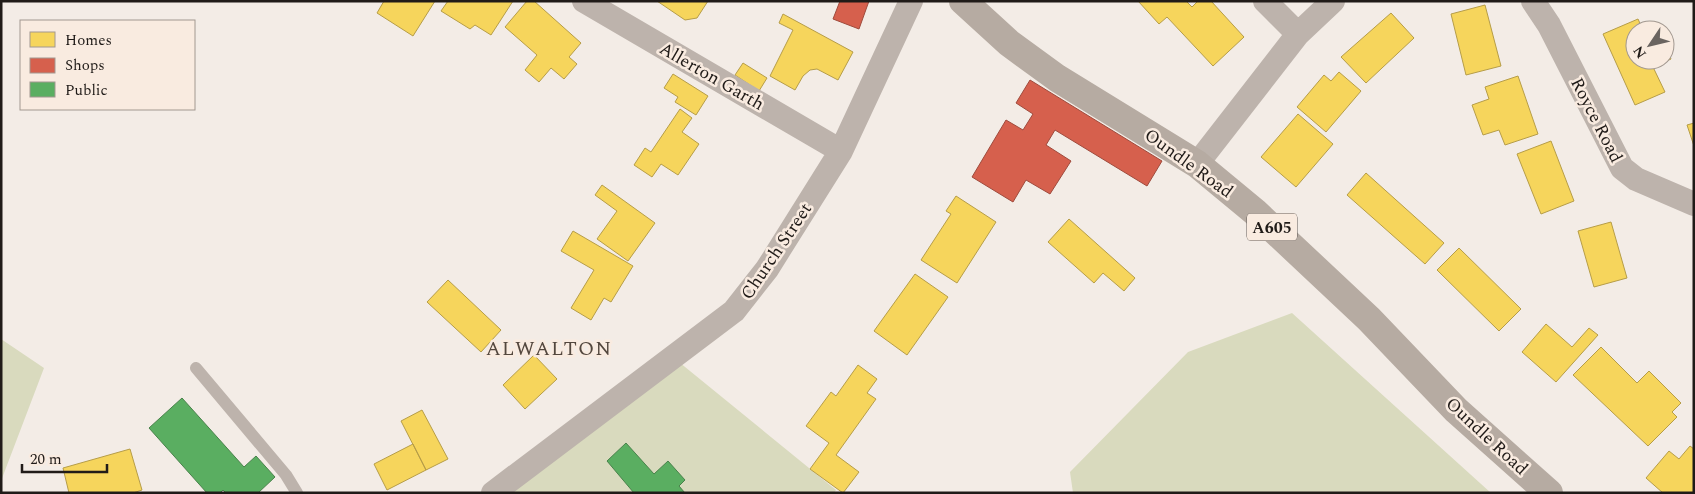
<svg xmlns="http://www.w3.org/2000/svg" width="1695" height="494" font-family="Spectral,serif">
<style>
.green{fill:#d9dabe}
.homes{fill:#f6d55c;stroke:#b69d48}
.shops{fill:#d6604d;stroke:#9f4b3d}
.public{fill:#5aae61;stroke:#49824b}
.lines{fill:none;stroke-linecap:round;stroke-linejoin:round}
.lane{stroke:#bdb3ac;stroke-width:12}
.street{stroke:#bdb3ac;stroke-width:24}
.primary{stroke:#b6aba2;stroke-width:28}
.labels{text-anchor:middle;stroke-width:5;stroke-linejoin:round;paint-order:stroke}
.shield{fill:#f9ebe0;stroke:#615954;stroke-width:1}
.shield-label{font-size:16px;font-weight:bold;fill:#201b18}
.street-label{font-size:18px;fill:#201b18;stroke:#f9ebe0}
.quarter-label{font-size:20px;letter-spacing:1px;fill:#53473e;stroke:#f9ebe0}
</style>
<rect width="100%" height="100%" fill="#f3ece6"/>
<path class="green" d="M1292,313L1491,493H1073L1070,472L1188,352Z
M1,339L44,368L1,481Z
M674,358L836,490L834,493H493Z"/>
<path class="homes" d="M384,1H435L413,36L377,13Z
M448,1H513L491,35L475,25L470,29L441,11Z
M527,1H534L581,43L569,57L577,64L564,79L551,68L539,82L525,70L537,55L505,27Z
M657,1H708L697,18L685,20Z
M1138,1H1186L1192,7L1198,1H1211L1244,37L1213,66L1167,17L1159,24Z
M1485,5L1501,66L1466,75L1451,14Z
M1391,13L1414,38L1366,83L1341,57Z
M783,14L853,52L838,80L817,69L810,70L803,76L795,90L770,76L793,30L779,23Z
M1638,19L1643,30H1635V60H1665V45L1671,59L1653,67L1665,92L1635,105L1603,34Z
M743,63L767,78L759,91L735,75Z
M1339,72L1361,91L1326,132L1297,107L1324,75L1331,81Z
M673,74L708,96L696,115L675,102L678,97L664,88Z
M1518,76L1538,134L1505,145L1499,130L1483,135L1472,105L1489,99L1485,87Z
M680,109L692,118L682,132L699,144L678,175L661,164L652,177L634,165L645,148L651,152Z
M1298,114L1333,144L1296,187L1261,157Z
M1694,123V146L1687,125Z
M1551,141L1574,201L1541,214L1517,154Z
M1366,173L1444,243L1425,264L1347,195Z
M602,185L655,223L628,261L597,239L617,211L595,195Z
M956,196L996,222L957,283L921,260L951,214L946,211Z
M1069,219L1135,278L1124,291L1103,273L1094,283L1048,242Z
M1611,222L1627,278L1594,287L1578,231Z
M573,231L633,266L611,302L604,298L591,320L571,308L594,270L561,251Z
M1459,248L1521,309L1499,331L1437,270Z
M915,274L948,297L907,355L874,331Z
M448,280L501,330L481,352L427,302Z
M1546,324L1572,347L1589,328L1598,335L1556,382L1522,352Z
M1601,347L1637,383L1649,371L1681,403L1672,412L1677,417L1648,446L1573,375Z
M534,355L557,379L525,409L503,385Z
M858,365L877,379L867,393L876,399L836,455L859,472L843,493L810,469L829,443L806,426L831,392L836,396Z
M422,410L448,459L426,470L401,421Z
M413,444L426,470L387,490L374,464Z
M1690,446L1694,449V493H1663L1646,478L1669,451L1679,459Z
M130,449L142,490L133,493H69L63,468Z"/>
<path class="shops" d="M840,1H869L859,29L833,19Z
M1030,80L1162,161L1147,186L1055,130L1046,145L1071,161L1050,194L1026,180L1013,202L972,177L1006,120L1023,130L1033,114L1016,103Z"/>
<path class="public" d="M182,398L244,467L256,456L275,477L258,493H226L223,490L220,493H207L149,428Z
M626,443L654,474L668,461L685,480L679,486L685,493H634L607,461Z"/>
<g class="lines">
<path class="lane" d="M196,368L286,475L297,493"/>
<path class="street" d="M584,1L841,151
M1265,1L1298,34
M1533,1L1549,25L1622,168L1636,179L1694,204
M1197,164L1298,34L1333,1
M493,493L734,311L767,269L841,151L911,1"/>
<path class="primary" d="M963,1L1009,43L1057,78L1197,164L1255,212L1369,319L1456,410L1549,493"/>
</g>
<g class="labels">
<rect class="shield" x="1247" y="213.5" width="50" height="27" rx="4"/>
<g class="shield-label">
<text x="1272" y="233">A605</text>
</g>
<g class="street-label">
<text transform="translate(712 76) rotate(30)" y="6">Allerton Garth</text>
<text transform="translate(1597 120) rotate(63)" y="6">Royce Road</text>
<text transform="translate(1189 163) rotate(36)" y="6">Oundle Road</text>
<text transform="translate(776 251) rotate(-56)" y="6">Church Street</text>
<text transform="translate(1487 436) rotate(43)" y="6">Oundle Road</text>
</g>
<g class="quarter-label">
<text x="549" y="355">ALWALTON</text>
</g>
</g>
<rect width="1695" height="494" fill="none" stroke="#201b18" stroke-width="5"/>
<rect x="20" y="20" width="175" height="90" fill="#f9ebe0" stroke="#a29890"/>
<rect x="30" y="32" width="25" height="15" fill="#f6d55c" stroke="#a29890"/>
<text x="65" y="45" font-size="15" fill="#201b18">Homes</text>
<rect x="30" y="58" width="25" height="15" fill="#d6604d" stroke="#a29890"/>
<text x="65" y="70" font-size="15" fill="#201b18">Shops</text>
<rect x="30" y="82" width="25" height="15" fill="#5aae61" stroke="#a29890"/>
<text x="65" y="95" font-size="15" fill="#201b18">Public</text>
<g transform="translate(1650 45) rotate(235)"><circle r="24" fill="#f9ebe0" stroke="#a29890"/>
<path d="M0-4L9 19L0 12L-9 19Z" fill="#6a6460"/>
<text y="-8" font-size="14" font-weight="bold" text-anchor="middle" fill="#201b18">N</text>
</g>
<path d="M22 464v8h85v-8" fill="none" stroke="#201b18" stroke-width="2.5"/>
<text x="30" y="464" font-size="15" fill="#201b18" stroke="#f9ebe0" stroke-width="4" paint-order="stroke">20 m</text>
</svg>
